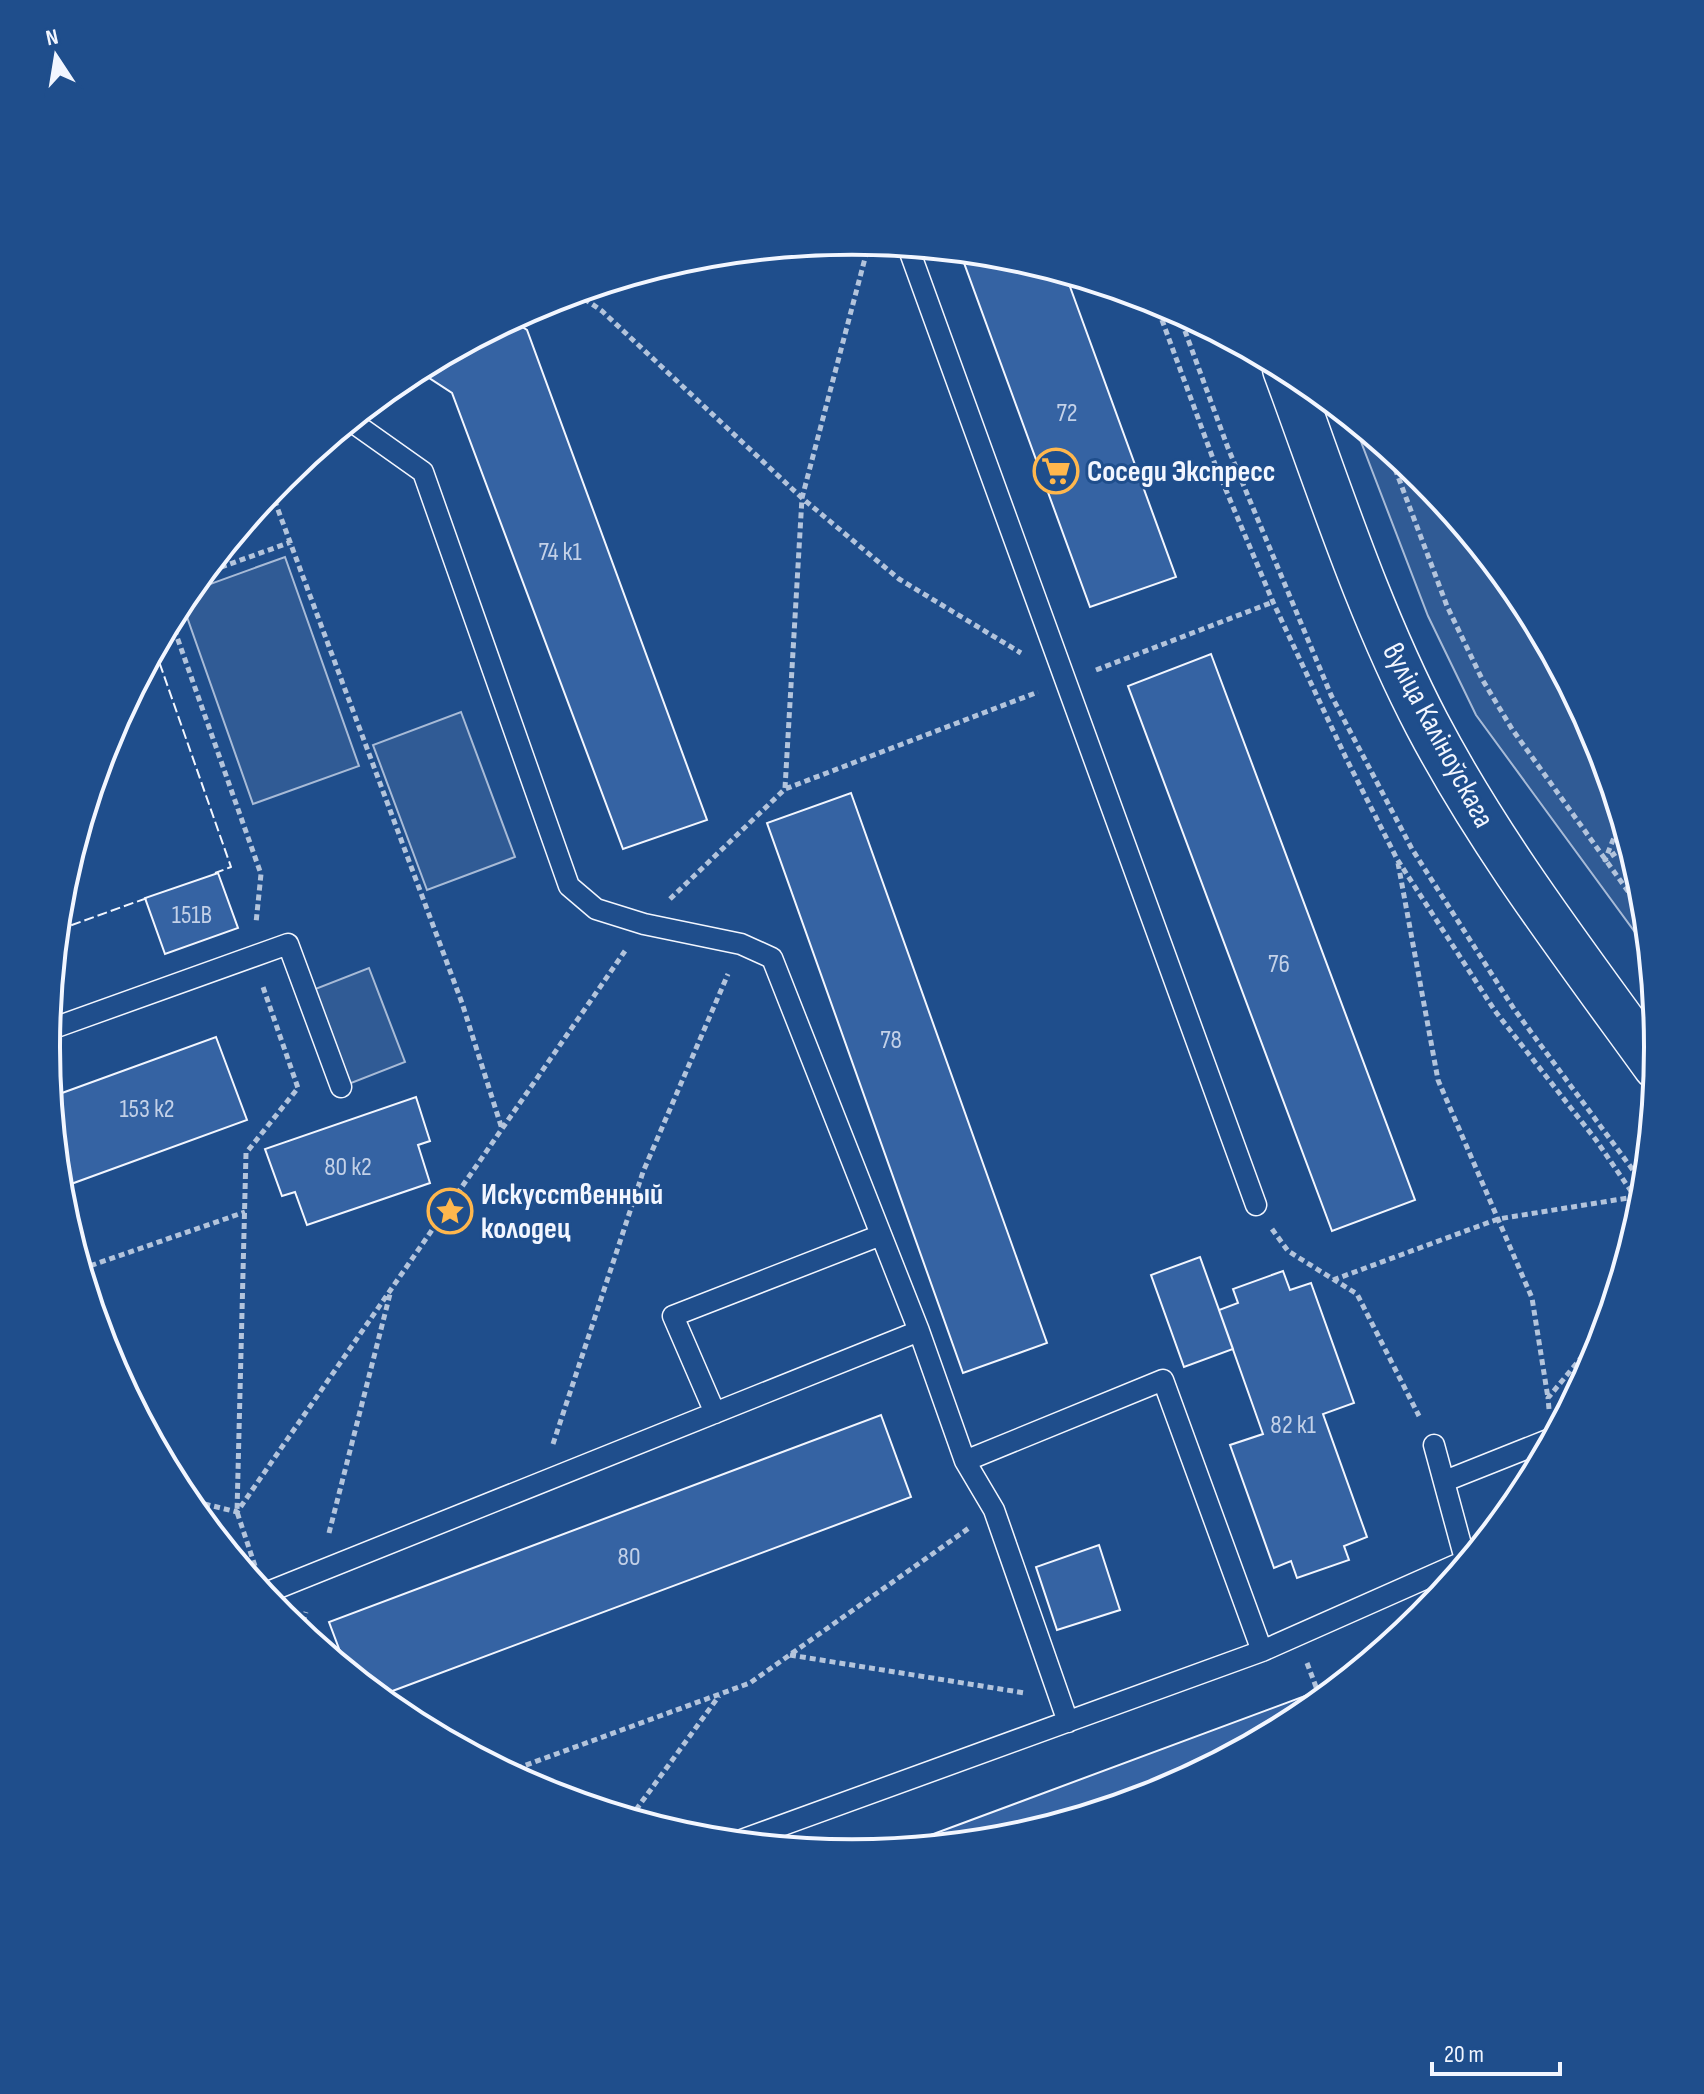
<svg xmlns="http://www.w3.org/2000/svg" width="1704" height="2094" font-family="'Sofia Sans Condensed',sans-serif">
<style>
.built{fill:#305b95;stroke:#a8bbd7;stroke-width:2}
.building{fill:#3563a3;stroke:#f2f6ff;stroke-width:2}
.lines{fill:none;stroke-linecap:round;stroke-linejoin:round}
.service-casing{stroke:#f2f6ff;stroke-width:23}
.secondary-casing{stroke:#f2f6ff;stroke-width:47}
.path{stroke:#b3c4dc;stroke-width:5;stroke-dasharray:6 4;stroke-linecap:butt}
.service{stroke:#1f4e8c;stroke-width:20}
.secondary{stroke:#1f4e8c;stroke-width:44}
.fence{stroke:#f2f6ff;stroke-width:2;stroke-dasharray:10 4;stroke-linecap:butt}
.labels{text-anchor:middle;stroke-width:6;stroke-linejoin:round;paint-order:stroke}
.number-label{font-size:26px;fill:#c3d1e8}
.poi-label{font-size:30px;font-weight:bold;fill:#f2f6ff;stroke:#1f4e8c;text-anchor:start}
.street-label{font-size:30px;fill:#f2f6ff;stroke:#1f4e8c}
.rim{fill:none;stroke:#f2f6ff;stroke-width:4}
</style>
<rect width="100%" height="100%" fill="#1f4e8c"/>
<path class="built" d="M1353,421L1422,477L1522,600L1597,739L1643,890L1648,950L1476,715L1428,616Z
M285,557L359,766L253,804L181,600L188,592Z
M461,712L515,857L427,890L373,745Z
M369,968L405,1062L341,1087L305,993Z"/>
<path class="building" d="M960,252L1010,257L1065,273L1176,577L1090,607Z
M511,320L527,330L707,820L623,849L452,393L417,370Z
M1211,654L1415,1200L1332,1231L1128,686Z
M851,793L1047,1343L963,1373L767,823Z
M218,873L238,928L165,954L145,898Z
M216,1037L247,1120L60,1188L51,1097Z
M416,1097L430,1141L418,1145L430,1183L307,1225L295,1192L282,1196L265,1149Z
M1200,1257L1233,1349L1184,1367L1151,1275Z
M1283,1271L1290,1290L1311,1283L1354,1403L1323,1414L1367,1537L1344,1546L1349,1560L1297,1578L1291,1561L1274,1568L1230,1445L1263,1434L1219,1310L1238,1303L1233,1289Z
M881,1415L911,1497L379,1696L347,1670L329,1622Z
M1099,1545L1120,1610L1057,1630L1036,1567Z
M1313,1693L1317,1703L1299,1717L1160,1792L1009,1838L893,1849Z"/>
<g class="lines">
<g class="service-casing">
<path id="service" d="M908,247L1256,1205
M351,421L423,472L569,886L596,909L644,924L741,944L772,958L919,1331L965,1461L994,1510L1068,1722
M48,1030L288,944L341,1087
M715,1413L673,1316L881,1235
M1434,1445L1466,1563
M965,1461L1163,1380L1262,1651
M1445,1481L1553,1438
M263,1594L919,1331
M736,1842L1262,1651L1465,1561"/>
</g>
<g class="secondary-casing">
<path id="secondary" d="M1285,369C1329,488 1368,611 1427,724C1491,846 1576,956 1656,1067"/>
</g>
<path class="path" d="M576,293L602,311L802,498L899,579L1021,653
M1155,301L1215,464L1273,602L1346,758L1397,859L1495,1011L1596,1140L1642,1207
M1178,312L1228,448L1331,695L1412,849L1514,1009L1644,1185
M1388,450L1447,606L1482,679L1512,729L1645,915
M271,491L462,1003L502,1129
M202,574L291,542
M171,620L261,874L256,923
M1096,670L1273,602
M785,788L802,498L869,243
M1621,820L1605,860L1629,844
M1398,863L1438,1080L1532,1298L1548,1398
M670,899L785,789L1038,692
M1272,1229L1288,1251L1357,1294L1419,1416
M81,1269L245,1212
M1333,1280L1498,1219L1634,1197
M1549,1409L1548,1398L1604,1330
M553,1444L643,1172L728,974
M185,1499L237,1512L625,951
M329,1533L390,1294
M255,1566L237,1512L246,1153L298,1088L263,987
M300,1632L306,1612
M790,1655L1025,1693
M1307,1663L1321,1700
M507,1772L750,1683L969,1528
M630,1818L719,1696"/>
<use href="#service" class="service"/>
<use href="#secondary" class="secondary"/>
<path class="fence" d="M155,650L231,867L215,873
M58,930L147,898"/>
</g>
<defs>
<g id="supermarket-ring" transform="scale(2.3)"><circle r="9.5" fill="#1f4e8c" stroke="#ffb74d" stroke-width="1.5"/><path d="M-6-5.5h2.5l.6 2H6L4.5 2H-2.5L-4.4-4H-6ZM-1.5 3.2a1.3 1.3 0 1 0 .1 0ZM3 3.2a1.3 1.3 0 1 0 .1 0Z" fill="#ffb74d"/></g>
<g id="sight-ring" transform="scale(2.3)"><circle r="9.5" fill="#1f4e8c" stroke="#ffb74d" stroke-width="1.5"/><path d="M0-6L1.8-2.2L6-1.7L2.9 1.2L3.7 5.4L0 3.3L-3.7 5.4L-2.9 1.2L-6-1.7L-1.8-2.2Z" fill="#ffb74d"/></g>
</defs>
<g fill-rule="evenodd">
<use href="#supermarket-ring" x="1056" y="471"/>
<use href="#sight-ring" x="450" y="1211"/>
</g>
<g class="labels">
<g class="number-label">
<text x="1067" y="421">72</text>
<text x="560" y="560">74 к1</text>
<text x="192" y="923">151В</text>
<text x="1279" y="972">76</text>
<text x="891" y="1048">78</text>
<text x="147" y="1117">153 к2</text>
<text x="348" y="1175">80 к2</text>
<text x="1293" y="1433">82 к1</text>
<text x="629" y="1565">80</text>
</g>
<g class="poi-label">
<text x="1087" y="481">Соседи Экспресс</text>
<text x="481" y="1204">Искусственный<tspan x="481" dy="34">колодец</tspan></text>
</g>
<g class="street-label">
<text transform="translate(1439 735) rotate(62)" y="10">вуліца Каліноўскага</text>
</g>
</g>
<path d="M0 0H1704V2094H0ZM60 1047a792 792 0 1 1 1584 0a792 792 0 1 1-1584 0Z" fill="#1f4e8c" fill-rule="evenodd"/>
<path class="rim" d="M60 1047a792 792 0 1 1 1584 0a792 792 0 1 1-1584 0Z"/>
<g transform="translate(56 56) rotate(348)" stroke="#1f4e8c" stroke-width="6" paint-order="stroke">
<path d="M0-6L14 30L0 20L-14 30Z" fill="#f2f6ff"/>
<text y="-12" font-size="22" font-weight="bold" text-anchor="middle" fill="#f2f6ff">N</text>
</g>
<path d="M1432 2062v12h128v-12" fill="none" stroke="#f2f6ff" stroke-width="4"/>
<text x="1444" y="2062" font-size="24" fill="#f2f6ff" stroke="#1f4e8c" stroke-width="6" paint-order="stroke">20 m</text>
</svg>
